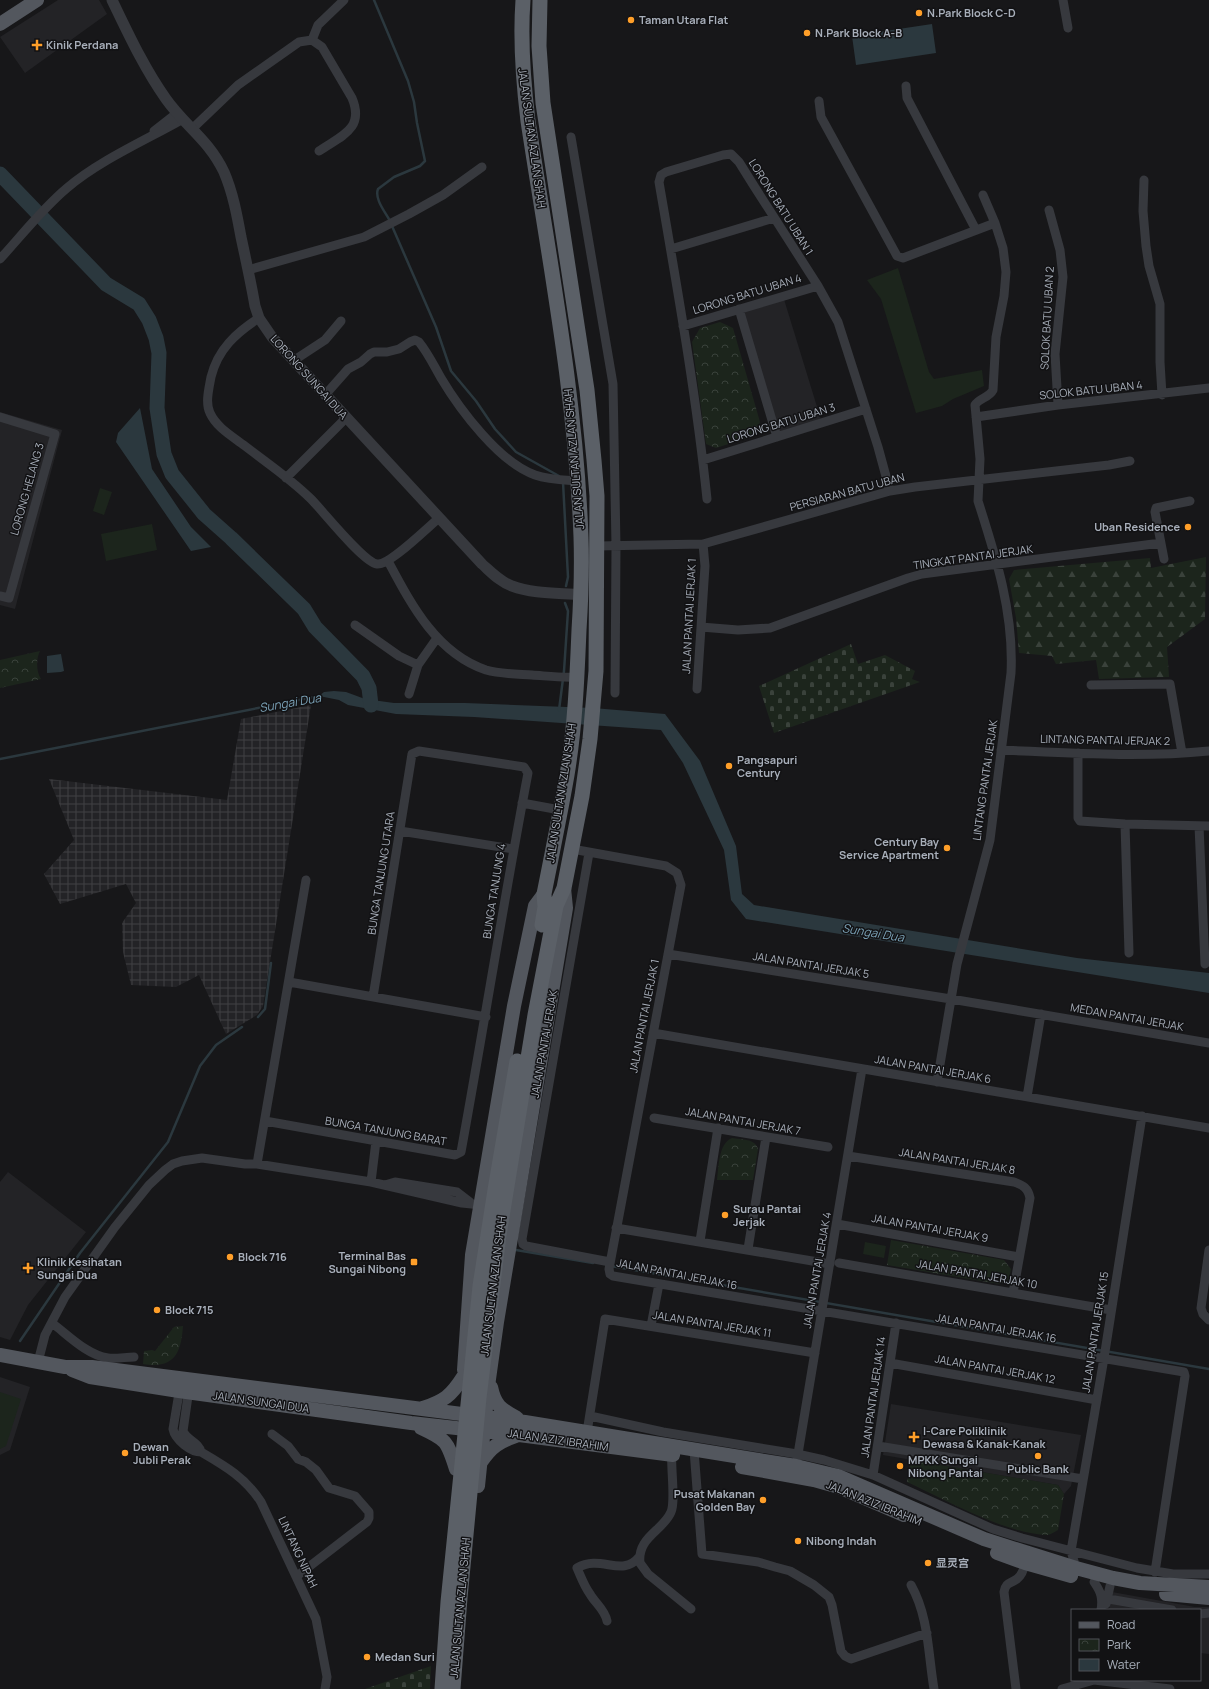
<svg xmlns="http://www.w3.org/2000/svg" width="1209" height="1689" font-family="Manrope,'Noto Sans SC',sans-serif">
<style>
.built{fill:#232326}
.industrial{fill:url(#industrial-grid)}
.green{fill:#1c251c}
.forest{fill:url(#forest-firs)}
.cemetery{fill:url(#cemetery-stones)}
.park{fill:url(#park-crowns)}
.water{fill:#2b383e}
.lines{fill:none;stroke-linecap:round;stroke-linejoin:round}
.stream{stroke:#2b383e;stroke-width:2.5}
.river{stroke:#2b383e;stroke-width:15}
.minor{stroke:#37393e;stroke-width:9}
.tertiary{stroke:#37393e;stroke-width:11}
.primary{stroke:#53575e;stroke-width:14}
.trunk{stroke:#5b6067;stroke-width:15}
.poi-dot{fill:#ff9f29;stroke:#121214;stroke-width:1.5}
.labels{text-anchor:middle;stroke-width:3;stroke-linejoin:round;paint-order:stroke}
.poi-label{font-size:11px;font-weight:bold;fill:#a8afba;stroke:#121214;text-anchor:start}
.street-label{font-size:11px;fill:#a8afba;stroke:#121214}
.water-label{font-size:12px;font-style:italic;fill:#7ca3b8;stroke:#121214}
</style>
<defs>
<pattern id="industrial-grid" width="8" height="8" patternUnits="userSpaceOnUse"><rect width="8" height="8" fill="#232326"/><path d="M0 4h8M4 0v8" fill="none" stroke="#404043"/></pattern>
<pattern id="forest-firs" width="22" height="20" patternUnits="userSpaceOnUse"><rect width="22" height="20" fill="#1c251c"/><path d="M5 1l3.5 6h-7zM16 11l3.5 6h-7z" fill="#3a423b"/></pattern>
<pattern id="cemetery-stones" width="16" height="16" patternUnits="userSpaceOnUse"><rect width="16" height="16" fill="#1c251c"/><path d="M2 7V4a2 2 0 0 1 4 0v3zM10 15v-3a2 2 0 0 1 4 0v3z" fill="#3a423b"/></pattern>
<pattern id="park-crowns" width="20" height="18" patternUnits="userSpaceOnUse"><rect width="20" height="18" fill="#1c251c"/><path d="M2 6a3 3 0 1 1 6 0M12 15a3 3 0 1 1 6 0" fill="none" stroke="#3a423b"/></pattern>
</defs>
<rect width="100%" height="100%" fill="#171719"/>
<path class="built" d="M58,0H99L107,14L25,73L0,37Z
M783,296L822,423L777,437L739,309Z
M0,412L62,430L15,609L0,605Z
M8,1172L86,1232L28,1305L10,1340L0,1337V1182Z
M0,1377L30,1387L10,1450L0,1455Z
M891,1404L1081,1435L1071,1486L1064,1494L1058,1485L883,1455Z
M1112,1592L1195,1607H1209V1654L1200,1653V1610H1109Z"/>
<path class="industrial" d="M311,705L263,1006L257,1015L226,1034L199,975L176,987L131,985L123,952L122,923L136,903L126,884L60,904L44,874L74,840L49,779L227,800L241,719Z"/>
<path class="green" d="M898,268L929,372L934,379L982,370L984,386L953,399L942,406L916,413L881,299L867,280Z
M100,488L112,492L104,515L93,511Z
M152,524L157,550L106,561L101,534Z
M865,1242L886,1246L884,1258L863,1254Z
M0,1392L21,1399L6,1446L0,1449Z"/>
<path class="forest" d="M1206,557L1205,619L1167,647L1169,677L1099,679L1096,660L1056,664L1052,656L1019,653L1016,618L1009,579L1014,570L1150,558L1151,568Z"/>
<path class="cemetery" d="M851,644L858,664L885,655L915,671L912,679L920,682L774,733L759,686Z
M431,1666L430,1689H365Z"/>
<path class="park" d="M720,322L733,328L760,422L753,436L716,448L706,444L692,342L700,328Z
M40,651C36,658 36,672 41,679L0,688V660Z
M732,1138C741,1140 755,1138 758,1149L753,1180H717C719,1167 718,1144 732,1138Z
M891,1240L1004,1260L1011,1269L1009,1280L999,1284L887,1265Z
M183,1326C181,1354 174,1369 143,1364L144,1351L152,1350L155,1351L174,1327Z
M911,1460L1058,1485L1064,1494L1058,1530C1054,1532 1050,1535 1047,1535C1006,1534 944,1499 907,1482Z"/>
<path class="water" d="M932,24L936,53L856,65L852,36Z
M140,408L152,469L191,527L211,547L191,551L116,442L118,433Z
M61,654L64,671L61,672L47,673V656Z
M334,691L346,692L365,699L394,703H465L593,708L665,714L700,761L736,846L742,894L754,905L1077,958L1209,973V993L746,919L731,900L724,850L683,763L661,730L474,717L396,714L348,705L339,700L319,696L324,692Z"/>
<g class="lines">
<path class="stream" d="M374,0L408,81L414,102L417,123L425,161L420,166L394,177L378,189C374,199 386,213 390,221
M392,226L436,327L451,371L476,401L495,429L516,452L559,476
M563,482L568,577L566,586
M559,710L564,671L568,611L565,603
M0,759L319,696
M258,1017L265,1009L271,963
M516,1250L593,1263
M611,1266L1209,1369
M20,1341L80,1253L168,1142L200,1066L216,1045L242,1027"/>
<path class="river" d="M0,174L106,284L139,304L149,320L156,338L159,353L157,408L164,454L172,474L204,514L231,538L304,609L315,627L363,676L369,688L371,705"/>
<path class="minor" d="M1063,0L1068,28
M312,40L318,25L344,0
M906,86L907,98L976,230
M819,101L821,117L897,256L903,258L995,223
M193,128L238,85L299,42L312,40L322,47L352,98C365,129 341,136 319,151
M154,131L177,113
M571,137L613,384L616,546L615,693
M1144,180L1143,211L1146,246L1149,266L1160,304V362L1162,395
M1049,210L1060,250L1063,277L1055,354L1058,405
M671,249L774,218
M0,259C22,235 42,209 67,188C100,160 146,140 183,119
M248,270L364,237L409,214L443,195L482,167
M739,309L777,437
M259,318C236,333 218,349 211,377C209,388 205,403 210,413C217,428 232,436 245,446C267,463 291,479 311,499C323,511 363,562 377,564C389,566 428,527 439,518
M683,326L818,286
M293,361L325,340L341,321
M325,395L348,369L361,362L370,354L374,352H387L399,349L410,342L415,340L419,342C428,353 434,366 441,378C460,410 500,463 535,475C549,480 564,480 578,481
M0,417L55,434L9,598L0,596
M976,417L1058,405L1209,388
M703,460L866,409
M286,478L346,418
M707,499C696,393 677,287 659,182L661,175L666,172L723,155L731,154L739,162L754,186L818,286L838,322L878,447L890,491
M597,546L703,544L890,491L915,487L1109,465L1130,461
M1164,559L1155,512L1156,508L1190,501
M388,561C411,604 436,653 486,670C500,674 517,674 532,675C547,676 562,678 577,677
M355,625L399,656L418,665
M701,627L738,630L770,628L908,578L922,574L1161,543
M1091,685L1170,684L1182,753
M697,689L705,566L703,544
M409,694L418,665L437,638
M1001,750C1070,753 1140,758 1209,751
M1078,753V818L1080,821L1125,824L1209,826
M522,803L560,810
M1125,824L1129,953
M1199,826L1205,964
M400,831L513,849
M572,849L666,866L677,873L681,885L609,1269L610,1274L613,1276L1184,1372L1185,1376L1155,1572
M589,853L522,1239L523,1244L526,1246L610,1262
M668,954L951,999L1209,1043
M289,982L486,1017
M653,1033L1209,1128
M937,1082L957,964L990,840L1011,673C1014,613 996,557 978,501L980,459L975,405C979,398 989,398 993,390L996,337L1004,296L1006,272L1003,248L995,223L983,195
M1027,1097L1041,1014
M654,1118L828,1147
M265,1121L455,1155L461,1152C484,1026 504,899 528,773L524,767L419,751L412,754L373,997
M848,1156L1014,1182C1023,1185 1028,1188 1030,1198L1013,1293
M257,1164L306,880
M371,1182L376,1141
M385,1185L395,1182L457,1192L470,1202
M837,1224L1019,1257
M616,1228L830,1264
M700,1241L718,1128
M748,1249L766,1137
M1209,1250L1201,1308L1203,1314L1209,1320
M839,1263L1111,1310
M52,1323C68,1335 87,1355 108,1358C116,1359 126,1357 134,1357
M651,1326L659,1284
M38,1362L45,1335L65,1297L115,1227L149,1185L165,1170L173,1164L182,1161L202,1158L245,1164H257L371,1182L462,1203L481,1205
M890,1363L1097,1400
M180,1387L173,1429C175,1440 191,1452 201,1452C225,1466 246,1478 261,1502L316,1619L327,1677L325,1689
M189,1389L183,1431C186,1440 199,1442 201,1452
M590,1416L663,1432L797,1454L824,1460L873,1475L993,1529L1022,1538L1137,1568L1173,1574H1209
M587,1432L605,1319L815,1353
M272,1434L288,1446L298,1459L306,1462L316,1470L329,1488L355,1496L369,1512V1518L367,1522L297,1576
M878,1446L1083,1479
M672,1449C670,1464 676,1501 671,1512C663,1531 637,1537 640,1563L648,1574L691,1609
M694,1450L702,1554L758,1562L775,1567L790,1571L814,1585L829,1597L832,1605L841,1651L845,1656L851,1659L927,1633
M797,1460L862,1069
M873,1475L896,1323
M1076,1568L1071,1551L1104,1358L1142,1116
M1094,1582C1101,1592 1103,1598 1101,1610
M911,1585C929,1617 928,1654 934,1689
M1103,1598L1172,1610
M1106,1604L1110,1586
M1200,1614L1209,1613
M607,1621C605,1610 595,1603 590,1594C584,1586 581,1577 577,1568C601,1554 622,1578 639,1557
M1016,1689L1004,1592C1006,1582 1010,1584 1017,1579C1022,1575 1024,1569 1025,1563
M1062,1689L1094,1680L1170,1689"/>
<path class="tertiary" d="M112,0C128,33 144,68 166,99C185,126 209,140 224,172C233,193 237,215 241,237C246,260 251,283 255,306L259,318L272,337L482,564C491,572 500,582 512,586C533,594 559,593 581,595"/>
<path class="primary" d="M0,24L37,0
M0,1355L65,1367H92L525,1422L796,1466L838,1476L984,1539L1076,1568L1113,1578L1140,1583L1209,1587
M72,1370L90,1377L179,1391L411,1423L519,1435L673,1455
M464,1370L472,1255L514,1006L535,906L544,894
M491,1387C495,1406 501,1409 517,1418
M423,1408C444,1401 451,1396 463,1377
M421,1428C447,1440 447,1441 456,1469
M481,1462C492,1446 499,1442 516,1436
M742,1467L814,1480L839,1487L904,1515
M478,1486L489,1379L497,1322L566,908L564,888
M997,1553L1025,1563L1071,1576
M1166,1594L1209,1598"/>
<path class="trunk" d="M523,0C520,41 523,80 528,121C549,259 576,397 581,537C582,568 581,599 579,630C577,679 575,727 567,775C560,815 552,854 544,894L545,907L542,925
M442,1689L448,1602L480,1286L495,1190L517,1061
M453,1689L460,1598L479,1398L499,1235L535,1015L556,906L564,888L582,796L590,739L596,671L597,496L594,460L587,390L543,103L539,46L540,0"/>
</g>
<g class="poi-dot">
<circle cx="919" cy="13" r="4"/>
<circle cx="631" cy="20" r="4"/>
<circle cx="807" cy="33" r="4"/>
<path d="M35 39h4v4h4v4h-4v4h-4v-4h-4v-4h4z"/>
<circle cx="1188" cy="527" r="4"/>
<circle cx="729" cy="766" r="4"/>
<circle cx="947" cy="848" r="4"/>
<circle cx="725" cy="1215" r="4"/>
<circle cx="230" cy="1257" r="4"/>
<rect x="410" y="1258" width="8" height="8" rx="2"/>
<path d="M26 1262h4v4h4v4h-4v4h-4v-4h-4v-4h4z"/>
<circle cx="157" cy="1310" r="4"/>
<path d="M912 1431h4v4h4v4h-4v4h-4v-4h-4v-4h4z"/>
<circle cx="125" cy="1453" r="4"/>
<circle cx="1038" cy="1456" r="4"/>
<circle cx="900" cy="1466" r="4"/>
<circle cx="763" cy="1500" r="4"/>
<circle cx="798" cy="1541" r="4"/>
<circle cx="928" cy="1563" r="4"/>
<circle cx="367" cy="1657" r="4"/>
</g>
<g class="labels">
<g class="poi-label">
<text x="927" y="17">N.Park Block C-D</text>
<text x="639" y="24">Taman Utara Flat</text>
<text x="815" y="37">N.Park Block A-B</text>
<text x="46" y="49">Kinik Perdana</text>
<text x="1180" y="531" text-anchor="end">Uban Residence</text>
<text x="737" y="764">Pangsapuri<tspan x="737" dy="13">Century</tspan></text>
<text x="939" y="846" text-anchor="end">Century Bay<tspan x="939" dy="13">Service Apartment</tspan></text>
<text x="733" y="1213">Surau Pantai<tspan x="733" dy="13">Jerjak</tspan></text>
<text x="406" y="1260" text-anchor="end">Terminal Bas<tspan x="406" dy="13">Sungai Nibong</tspan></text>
<text x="238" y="1261">Block 716</text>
<text x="37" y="1266">Klinik Kesihatan<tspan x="37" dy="13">Sungai Dua</tspan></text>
<text x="165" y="1314">Block 715</text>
<text x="923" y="1435">I-Care Poliklinik<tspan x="923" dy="13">Dewasa &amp; Kanak-Kanak</tspan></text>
<text x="133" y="1451">Dewan<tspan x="133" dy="13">Jubli Perak</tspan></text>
<text x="908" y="1464">MPKK Sungai<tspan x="908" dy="13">Nibong Pantai</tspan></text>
<text x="1038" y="1473" text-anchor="middle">Public Bank</text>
<text x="755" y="1498" text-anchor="end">Pusat Makanan<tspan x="755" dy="13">Golden Bay</tspan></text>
<text x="806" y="1545">Nibong Indah</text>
<text x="936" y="1567">显灵宫</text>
<text x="375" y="1661">Medan Suri</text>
</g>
<g class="street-label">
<text transform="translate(532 138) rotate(82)" y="4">JALAN SULTAN AZLAN SHAH</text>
<text transform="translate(781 207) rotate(58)" y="4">LORONG BATU UBAN 1</text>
<text transform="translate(747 294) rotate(-17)" y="4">LORONG BATU UBAN 4</text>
<text transform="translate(1047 318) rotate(-87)" y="4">SOLOK BATU UBAN 2</text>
<text transform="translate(309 377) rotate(48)" y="4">LORONG SUNGAI DUA</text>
<text transform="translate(1091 390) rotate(-6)" y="4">SOLOK BATU UBAN 4</text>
<text transform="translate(781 423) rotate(-17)" y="4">LORONG BATU UBAN 3</text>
<text transform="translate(574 459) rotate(-95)" y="4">JALAN SULTAN AZLAN SHAH</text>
<text transform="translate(27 489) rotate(-74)" y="4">LORONG HELANG 3</text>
<text transform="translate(847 492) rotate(-15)" y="4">PERSIARAN BATU UBAN</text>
<text transform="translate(973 557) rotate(-8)" y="4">TINGKAT PANTAI JERJAK</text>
<text transform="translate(689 616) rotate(-87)" y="4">JALAN PANTAI JERJAK 1</text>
<text transform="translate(1105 740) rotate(1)" y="4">LINTANG PANTAI JERJAK 2</text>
<text transform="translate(985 780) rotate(-82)" y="4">LINTANG PANTAI JERJAK</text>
<text transform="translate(561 793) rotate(-81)" y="4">JALAN SULTAN AZLAN SHAH</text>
<text transform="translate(381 873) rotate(-81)" y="4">BUNGA TANJUNG UTARA</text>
<text transform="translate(494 891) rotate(-81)" y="4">BUNGA TANJUNG 4</text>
<text transform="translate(811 965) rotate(9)" y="4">JALAN PANTAI JERJAK 5</text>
<text transform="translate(644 1016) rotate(-79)" y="4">JALAN PANTAI JERJAK 1</text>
<text transform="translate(1127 1017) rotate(10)" y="4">MEDAN PANTAI JERJAK</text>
<text transform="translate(544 1044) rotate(-80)" y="4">JALAN PANTAI JERJAK</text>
<text transform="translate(933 1069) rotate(10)" y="4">JALAN PANTAI JERJAK 6</text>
<text transform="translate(743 1121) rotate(10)" y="4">JALAN PANTAI JERJAK 7</text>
<text transform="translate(386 1131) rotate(10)" y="4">BUNGA TANJUNG BARAT</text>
<text transform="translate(957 1161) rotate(9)" y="4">JALAN PANTAI JERJAK 8</text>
<text transform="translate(930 1228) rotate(10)" y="4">JALAN PANTAI JERJAK 9</text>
<text transform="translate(817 1270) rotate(-80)" y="4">JALAN PANTAI JERJAK 4</text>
<text transform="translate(677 1274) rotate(11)" y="4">JALAN PANTAI JERJAK 16</text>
<text transform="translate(977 1274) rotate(10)" y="4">JALAN PANTAI JERJAK 10</text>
<text transform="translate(493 1286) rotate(-83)" y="4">JALAN SULTAN AZLAN SHAH</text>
<text transform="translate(712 1324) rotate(9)" y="4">JALAN PANTAI JERJAK 11</text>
<text transform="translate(996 1328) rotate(10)" y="4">JALAN PANTAI JERJAK 16</text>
<text transform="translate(1095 1332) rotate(-81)" y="4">JALAN PANTAI JERJAK 15</text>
<text transform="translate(995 1369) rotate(10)" y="4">JALAN PANTAI JERJAK 12</text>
<text transform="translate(873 1397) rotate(-82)" y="4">JALAN PANTAI JERJAK 14</text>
<text transform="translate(261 1402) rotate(8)" y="4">JALAN SUNGAI DUA</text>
<text transform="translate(558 1440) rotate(8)" y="4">JALAN AZIZ IBRAHIM</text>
<text transform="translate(874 1503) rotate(22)" y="4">JALAN AZIZ IBRAHIM</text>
<text transform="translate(298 1552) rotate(65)" y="4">LINTANG NIPAH</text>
<text transform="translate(460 1608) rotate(-85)" y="4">JALAN SULTAN AZLAN SHAH</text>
</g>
<g class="water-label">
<text transform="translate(290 703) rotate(-10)" y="4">Sungai Dua</text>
<text transform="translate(873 933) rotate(9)" y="4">Sungai Dua</text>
</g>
</g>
<rect x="1071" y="1609" width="130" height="72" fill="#121214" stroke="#4e5156"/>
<rect x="1079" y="1622" width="20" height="6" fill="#53575e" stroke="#4e5156"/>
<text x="1107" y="1629" font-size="12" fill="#a8afba">Road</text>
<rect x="1079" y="1639" width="20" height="12" fill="url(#park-crowns)" stroke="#4e5156"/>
<text x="1107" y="1649" font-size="12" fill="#a8afba">Park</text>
<rect x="1079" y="1659" width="20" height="12" fill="#2b383e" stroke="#4e5156"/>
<text x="1107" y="1669" font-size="12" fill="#a8afba">Water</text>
</svg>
